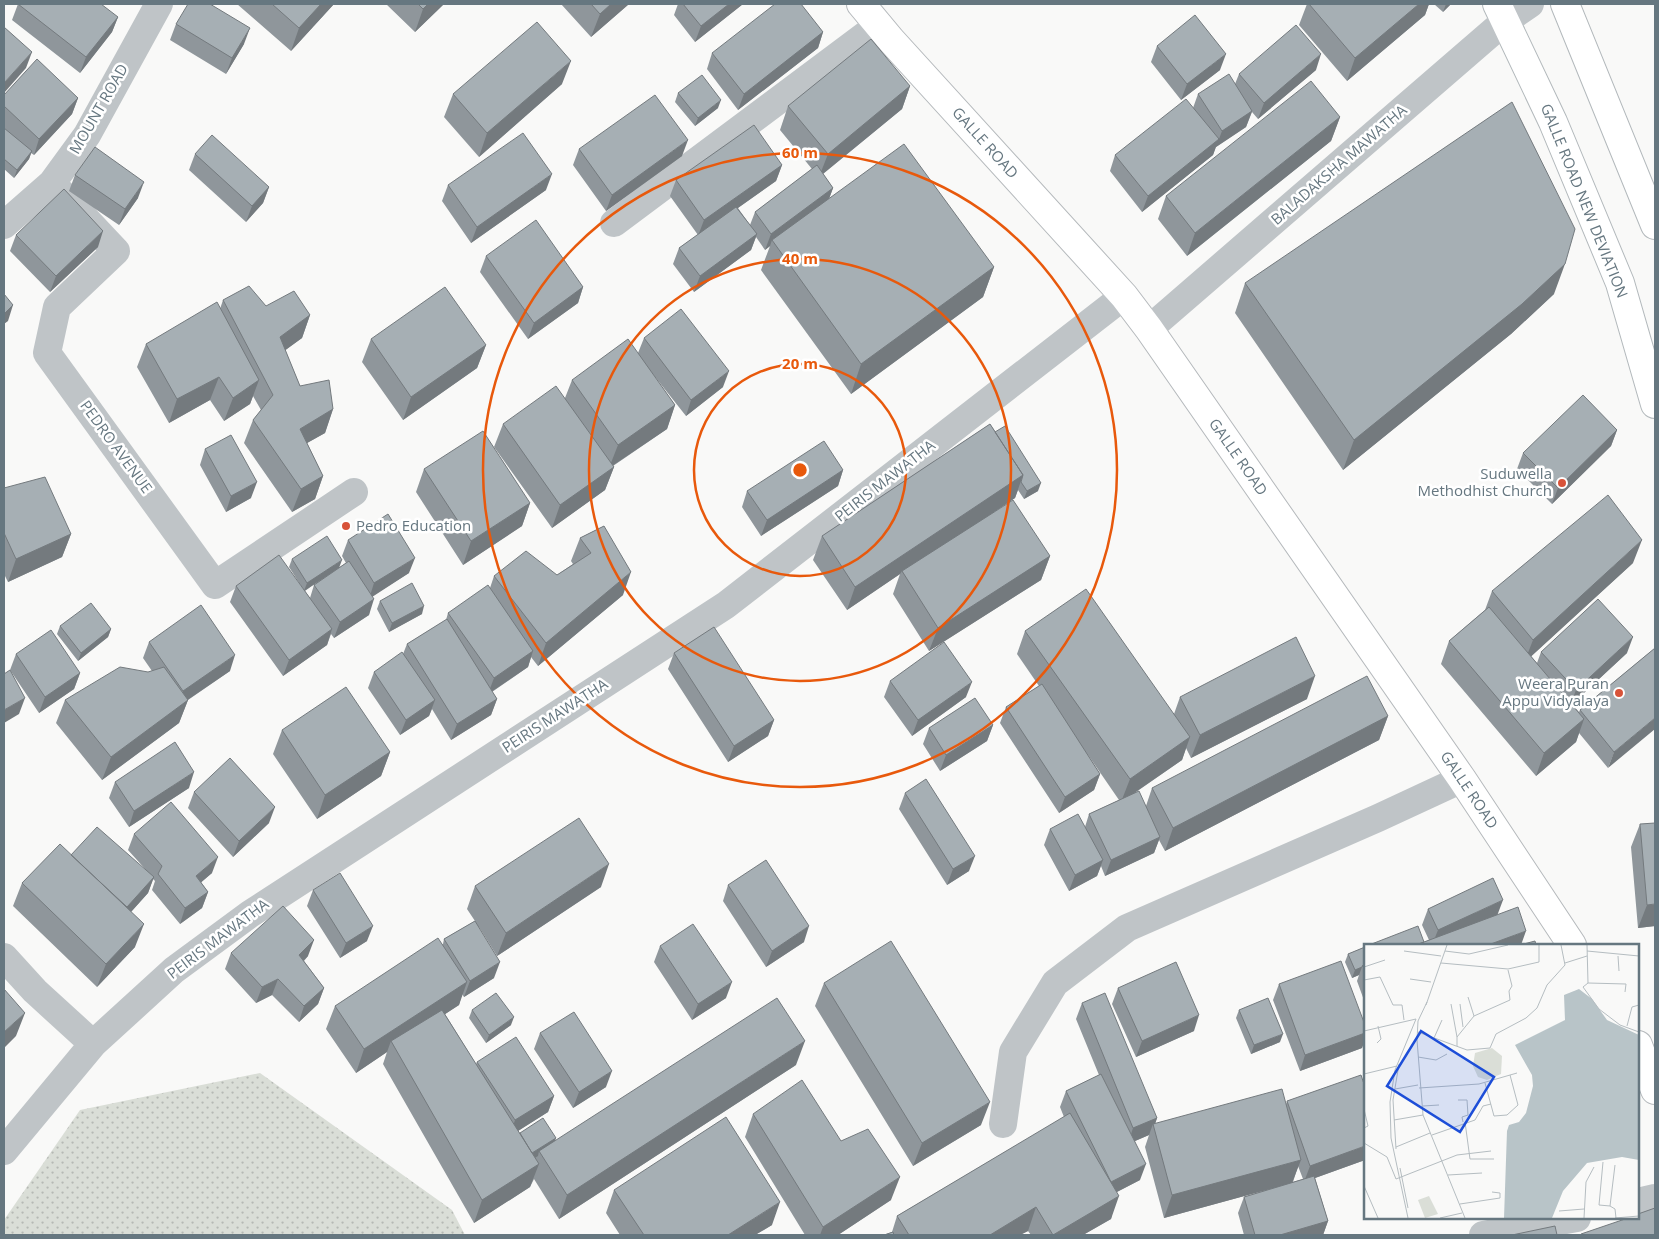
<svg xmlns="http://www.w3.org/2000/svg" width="1659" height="1239" font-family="'Open Sans',sans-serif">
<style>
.park{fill:url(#park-dots)}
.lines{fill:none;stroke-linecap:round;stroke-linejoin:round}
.primary-casing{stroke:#b3b9bc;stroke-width:30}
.trunk-casing{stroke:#b5b9bc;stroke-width:30}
.minor{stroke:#bfc4c7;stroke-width:28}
.primary{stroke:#fff;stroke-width:28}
.trunk{stroke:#fff;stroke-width:28}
.wall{fill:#8f969b;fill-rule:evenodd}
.shaded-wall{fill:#747a7e}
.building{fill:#a6afb4;stroke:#747a7e}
.ring{fill:none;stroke:#e8590c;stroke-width:2.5}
.poi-dot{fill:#d85339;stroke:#fff;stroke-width:2}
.labels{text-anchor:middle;stroke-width:5;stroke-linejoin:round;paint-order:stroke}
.street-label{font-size:15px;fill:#667780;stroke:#fff}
.poi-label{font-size:15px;fill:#667780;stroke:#fff;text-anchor:end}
.inset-road{fill:none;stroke:#b5bdc1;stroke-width:1}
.view{fill:#1d4ed8;fill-opacity:0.15;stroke:#1d4ed8;stroke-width:2.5}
.inset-edge{fill:none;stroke:#667780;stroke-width:2.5}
.centre{fill:#e8590c;stroke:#fff;stroke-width:2.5}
.ring-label{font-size:15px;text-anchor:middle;font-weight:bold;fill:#e8590c;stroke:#fff;stroke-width:5;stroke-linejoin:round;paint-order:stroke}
</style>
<defs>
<pattern id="park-dots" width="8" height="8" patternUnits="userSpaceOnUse" patternTransform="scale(1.25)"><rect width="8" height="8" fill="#daded7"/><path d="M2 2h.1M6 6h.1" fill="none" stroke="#b5b9b4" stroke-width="1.8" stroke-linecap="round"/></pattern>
</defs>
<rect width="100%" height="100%" fill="#f9f9f8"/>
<path class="park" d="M260,1073L452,1210L465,1235H4V1220L80,1110Z"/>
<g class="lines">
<g class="primary-casing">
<path id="primary" d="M1497,4L1553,122L1620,283L1655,404
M1565,4L1655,225"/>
</g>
<g class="trunk-casing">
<path id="trunk" d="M861,4L891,40L1124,296L1149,329L1462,779L1572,945
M1638,1045L1655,1090"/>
</g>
<path class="minor" d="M52,183L116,251L57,307L47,353L215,585L354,492
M614,223L879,25
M4,225L52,183L87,135L159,4
M1149,329L1505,21L1530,4
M4,957L35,991L93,1044
M1003,1124L1013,1052L1055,983L1127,928L1378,818L1462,779
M4,1151L93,1044L174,970L250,914L726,605L1124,296
M1638,1202L1655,1198
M1483,1235L1577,1218"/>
<use href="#primary" class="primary"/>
<use href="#trunk" class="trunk"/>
</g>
<path class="wall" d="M18,4L118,17L112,32L80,73L12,20Z
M237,4H334L291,51Z
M386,4H444L415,32Z
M561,4H629L591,37Z
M678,4H743L695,42L674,15Z
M1307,4H1429L1425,15L1347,81L1299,25Z
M1434,4H1451L1443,12Z
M176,24L244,44L226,74L170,40Z
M823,32L818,48L738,110L707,69L712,53Z
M1157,46L1220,70L1181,100L1151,62Z
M1316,70L1258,119L1252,112L1246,127L1216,147V146L1213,155L1142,212L1110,171L1115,155L1193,108L1198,94L1235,84L1239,74Z
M562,84L479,157L444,117L453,94Z
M910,86L902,109L823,174L833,188L829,199L994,267L983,297L851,394L761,270L770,246L765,250L756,237L751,250L694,292L673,264L679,248L698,235L670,196L676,180L782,165L776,181L738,208L750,225L755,212L812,169L780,130L788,106Z
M678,93L718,108L695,126L675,102Z
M4,95L78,98L72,114L34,155L31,153L29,159L14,178L4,169Z
M1340,117L1331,141L1187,256L1158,219L1166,196Z
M579,149L682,156L606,211L573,165Z
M195,154L269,187L263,203L246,222L189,170Z
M75,175L138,198L119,225L69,191Z
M448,185L546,190L471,243L442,201Z
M16,235L98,247L50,292L10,251Z
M486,256L583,287L578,303L528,339L480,272Z
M1245,283L1554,294L1511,334L1343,470L1235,313Z
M223,300L266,306L310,315L302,338L285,350L300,386L333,409L325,433L307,443L323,476L315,499L292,512L244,443L253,420L261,410L253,396L250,404L224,421L210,400L169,423L137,367L146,344L220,309Z
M644,338L723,387L686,416L648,368L675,405L667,429L613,466L614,467L605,490L552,528L494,447L503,424L565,398L572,380L638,353Z
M371,339L486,345L477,368L403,420L362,362Z
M990,424L1038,491L1024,499L1018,490L1015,498L994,512L1050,556L1041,580L929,651L893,594L900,574L847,610L813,560L822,536Z
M1617,430L1611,446L1552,504L1517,469L1523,453Z
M205,449L251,498L226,512L200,465Z
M424,469L530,503L522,526L463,565L416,492Z
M843,470L838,486L761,536L742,507L747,491Z
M4,488L71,534L62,557L8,582L4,574Z
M604,526L623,595L538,666L531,657L528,667L492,692L497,699L491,715L451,740L432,709L429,716L400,735L368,688L374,672L403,654L407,644L446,620L448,613L490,588L494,576L557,575L573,564L571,561L580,538Z
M348,540L409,573L372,596L369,615L334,638L331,634L327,645L283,676L230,602L236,586L303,589L289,567L292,559L340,567L346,563L342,556ZM320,580L314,585L310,598L305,591Z
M1633,563L1531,656L1537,663L1541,652L1627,653L1572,704L1579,712L1580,710L1655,648L1608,768L1579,733L1576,742L1536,776L1441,664L1449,641L1485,610L1492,591Z
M380,601L422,614L389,632L377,609Z
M60,626L111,629L108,637L78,661L57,634Z
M1025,631L1174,714L1180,697L1307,699L1191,758L1186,748L1182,760L1136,792L1146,806L1152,788L1388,716L1379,740L1165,851L1159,840L1154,853L1105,876L1101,866L1097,876L1069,891L1044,845L1050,829L1085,827L1089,814L1119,800L1086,752L1100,774L1094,790L1059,813L1000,723L1006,707L1039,686L1017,654Z
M149,642L230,671L188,700L179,723L102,780L56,723L65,700L152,671L143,658Z
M674,653L774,720L768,736L728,762L668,669Z
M16,654L80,673L74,689L39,713L10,670Z
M890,681L966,697L912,736L884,697Z
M993,725L987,741L940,771L923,744L929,728Z
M282,730L390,752L381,776L317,819L273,754Z
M115,782L189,788L129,827L109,798Z
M194,792L269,823L233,857L188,808Z
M905,793L969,871L947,885L899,809Z
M1640,824L1655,926L1638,928L1631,847Z
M134,834L212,873L201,882L208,892L202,908L180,924L152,890L155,881L153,879L148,893L131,912L135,947L97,987L13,906L22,883L71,855L146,870L128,850Z
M728,885L804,942L766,967L723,901Z
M475,886L601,887L497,956L479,927L494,978L464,997L462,994L459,1005L445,1014L476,1064L477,1062L554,1096L548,1112L518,1131L520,1133L556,1138L554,1142L796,1065L559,1219L534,1179L530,1187L474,1223L383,1064L387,1052L356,1073L326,1029L335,1006L443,944L444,939L475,921L467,909Z
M313,890L367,941L340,958L307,906Z
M1428,909L1497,915L1521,945L1424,942L1429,940L1422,925Z
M660,946L726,998L692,1020L654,962Z
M1365,947V1003L1357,981L1359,975L1352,978L1345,962L1348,954Z
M231,953L308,956L304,961L324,988L318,1004L299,1022L272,995L256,1003L225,969Z
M824,983L981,1125L913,1166L815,1006Z
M1279,984L1365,1025V1039L1362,1048L1300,1071L1273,1000Z
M1118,988L1194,1031L1136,1057L1112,1004Z
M1082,1003L1157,1118L1155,1124L1286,1104L1287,1101L1365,1160L1315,1178L1328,1221L1323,1235H1244L1238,1213L1244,1197L1266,1190L1164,1218L1145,1147L1149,1135L1135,1141L1140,1180L1117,1192L1111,1219L1083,1235H1031L1028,1231L1020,1235H884L892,1232L897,1216L1064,1117L1060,1107L1066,1091L1099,1075L1076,1019ZM1298,1166L1303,1179L1293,1182Z
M472,1010L511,1025L486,1043L469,1018Z
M1239,1010L1280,1042L1251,1054L1236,1018Z
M540,1033L606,1087L573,1108L534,1049Z
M753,1114L841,1141L891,1200L838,1235H805L745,1137Z
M614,1190L772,1225L755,1235H620L606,1213Z"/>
<path class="shaded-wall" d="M321,4H334L291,51L299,28Z
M428,4H444L415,32L423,9Z
M611,4H629L591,37L600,14Z
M729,4H743L695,42L701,26Z
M1419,4H1429L1425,15L1347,81L1355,58Z
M1446,4H1451L1443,12Z
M118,17L112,32L80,73L86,57Z
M250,28L244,44L226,74L232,58Z
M823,32L818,48L738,110L744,94Z
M32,52L26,68L4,93V83Z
M1226,54L1220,70L1181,100L1187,84Z
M1321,54L1316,70L1258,119L1264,103Z
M571,61L562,84L479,157L487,133Z
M910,86L902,109L819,177L828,154Z
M78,98L72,114L34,155L39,139Z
M721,100L718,108L695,126L698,118Z
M1252,111L1246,127L1216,147L1222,131Z
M1340,117L1331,141L1187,256L1195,233Z
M1219,139L1213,155L1142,212L1148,196Z
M688,140L682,156L606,211L612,195Z
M32,151L29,159L14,178L17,170Z
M782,165L776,181L698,236L704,220Z
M552,174L546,190L471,243L477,227Z
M144,182L138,198L119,225L125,209Z
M269,187L263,203L246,222L252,206Z
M833,188L827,204L772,240L770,246L765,250L771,234Z
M103,231L98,247L50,292L56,276Z
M757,234L751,250L694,292L700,276Z
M1565,264L1554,294L1511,334L1343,470L1354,440Z
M994,267L983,297L851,394L861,364Z
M583,287L578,303L528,339L534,323Z
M13,305L8,321L4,324V314Z
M310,315L302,338L272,360L280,337Z
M486,345L477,368L403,420L411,397Z
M729,371L723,387L686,416L691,400Z
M219,377L210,400L169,423L177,399Z
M259,380L250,404L224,421L233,398Z
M675,405L667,429L609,468L618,445Z
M333,409L325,433L291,452L300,429Z
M1617,430L1611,446L1552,504L1558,488Z
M614,467L605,490L552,528L560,505Z
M843,470L838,486L761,536L767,520Z
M1023,475L1015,498L903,573L902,571L900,574L847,610L855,587Z
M323,476L315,499L292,512L301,489Z
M257,482L251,498L226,512L231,496Z
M1041,483L1038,491L1024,499L1027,491Z
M530,503L522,526L463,565L471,541Z
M71,534L62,557L8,582L16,559Z
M1642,540L1633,563L1524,663L1533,640Z
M1050,556L1041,580L929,651L938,628Z
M415,558L409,573L369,599L374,583Z
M342,560L339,568L304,591L307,583Z
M631,572L623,595L538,666L546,643Z
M374,599L369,615L334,638L340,622Z
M424,606L422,614L389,632L392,623Z
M111,629L108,637L78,661L81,653Z
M332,629L327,645L283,676L289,660Z
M1633,637L1627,653L1570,706L1576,690Z
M533,651L528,667L488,694L494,678Z
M235,655L230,671L177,707L183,691Z
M80,673L74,689L39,713L45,697Z
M1315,676L1307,699L1191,758L1200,735Z
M972,682L966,697L912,736L918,720Z
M25,698L19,714L4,723V710Z
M497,699L491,715L451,740L457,724Z
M188,700L179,723L102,780L111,757Z
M435,700L429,716L400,735L406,720Z
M1388,716L1379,740L1165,851L1173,828Z
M1655,718V729L1608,768L1614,752Z
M1584,719L1576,742L1536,776L1544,753Z
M774,720L768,736L728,762L734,746Z
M993,725L987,741L940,771L946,755Z
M1190,737L1182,760L1121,802L1130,779Z
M390,752L381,776L317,819L325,795Z
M194,772L189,788L129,827L134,811Z
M1100,774L1094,790L1059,813L1065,797Z
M275,807L269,823L233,857L239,841Z
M1160,837L1154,853L1105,876L1111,860Z
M975,856L969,871L947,885L953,869Z
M218,857L212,873L190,892L196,876Z
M1103,860L1097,876L1069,891L1075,875Z
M609,864L601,887L497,956L506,933Z
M154,877L148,893L121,923L127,907Z
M208,892L202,908L180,924L185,908Z
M1503,900L1497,916L1432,945L1438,930Z
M1655,904V926L1638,928L1647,905Z
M144,924L135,947L97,987L106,964Z
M373,926L367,941L340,958L346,943Z
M809,926L804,942L766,967L772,951Z
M1526,931L1521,945H1488Z
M314,940L308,956L293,971L299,955Z
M500,962L494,978L464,997L470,981Z
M1362,967L1359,975L1352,978L1355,970Z
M278,979L272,995L256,1003L262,987Z
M467,982L459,1005L395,1047L391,1041L387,1052L356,1073L364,1049Z
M732,982L726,998L692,1020L698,1004Z
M324,988L318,1004L299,1022L304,1006Z
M25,1013L16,1036L4,1048V1032Z
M1199,1015L1194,1031L1136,1057L1142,1041Z
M514,1017L511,1025L486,1043L489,1035Z
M1365,1033V1039L1362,1048L1300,1071L1305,1055Z
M1283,1034L1280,1042L1251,1054L1254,1045Z
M805,1041L796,1065L559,1219L567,1195Z
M612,1071L606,1087L573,1108L579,1092Z
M554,1096L548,1112L510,1136L515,1120Z
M990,1102L981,1125L913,1166L922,1143Z
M1157,1118L1154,1127L1153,1124L1149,1135L1128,1144L1133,1128Z
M556,1138L553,1146L539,1151L538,1156L525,1164L528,1156Z
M1365,1146V1160L1304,1182L1310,1166Z
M1301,1160L1292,1183L1164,1218L1172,1195Z
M539,1164L530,1187L474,1223L482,1200Z
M1146,1164L1140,1180L1105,1198L1111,1182Z
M900,1177L891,1200L838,1235H820L823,1227Z
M1119,1196L1111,1219L1083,1235H1053Z
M780,1202L772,1225L755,1235H728Z
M1036,1207L1028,1231L1020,1235H990Z
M1328,1221L1323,1235H1280Z"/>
<path class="building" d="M18,4H101L118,17L86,57Z
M188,4H210L250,28L232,58L176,24Z
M272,4H321L299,28Z
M418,4H428L423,9Z
M591,4H611L600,14Z
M683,4H729L701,26Z
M775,4H801L823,32L744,94L712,53Z
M1309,4H1419L1355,58Z
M1195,15L1226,54L1187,84L1157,46Z
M537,22L571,61L487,133L453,94Z
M1296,25L1321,54L1264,103L1239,74Z
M4,27L32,52L4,83Z
M871,39L910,86L828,154L788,106Z
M37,59L78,98L39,139L4,106V95Z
M1229,74L1252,111L1222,131L1198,94Z
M702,75L721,100L698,118L678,93Z
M1311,81L1340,117L1195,233L1166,196Z
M655,95L688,140L612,195L579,149Z
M1186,99L1219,139L1148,196L1115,155Z
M1512,102L1575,229L1565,264L1522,304L1354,440L1245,283Z
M754,125L782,165L704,220L676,180Z
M4,128L32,151L17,170L4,159Z
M523,133L552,174L477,227L448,185Z
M212,135L269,187L252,206L195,154Z
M904,144L994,267L861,364L772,240Z
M95,147L144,182L125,209L75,175Z
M817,165L833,188L771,234L755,212Z
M64,189L103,231L56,276L16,235Z
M736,207L757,234L700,276L679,248Z
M536,220L583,287L534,323L486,256Z
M249,286L266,306L294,291L310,315L280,337L300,386L329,380L333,409L300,429L323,476L301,489L253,420L273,395L223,300Z
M445,287L486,345L411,397L371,339Z
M4,294L13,305L4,314Z
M217,302L259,380L233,398L219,377L177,399L146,344Z
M681,309L729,371L691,400L644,338Z
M628,339L675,405L618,445L572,380Z
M556,386L614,467L560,505L503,424Z
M1583,395L1617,430L1558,488L1523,453Z
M990,424L1023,475L855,587L822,536Z
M1005,426L1041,483L1027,491L1021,482L1023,475L995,432Z
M483,431L530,503L471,541L424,469Z
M231,435L257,482L231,496L205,449Z
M824,441L843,470L767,520L747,491Z
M45,477L71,534L16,559L4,533V488Z
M1608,495L1642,540L1533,640L1492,591Z
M1013,500L1050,556L938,628L902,571Z
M388,514L415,558L374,583L348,540Z
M604,526L631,572L546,643L494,576L526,551L557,575L591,553L580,538Z
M327,536L342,560L307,583L292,559Z
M279,555L332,629L289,660L236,586Z
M349,561L374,599L340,622L314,585Z
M412,583L424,606L392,623L380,601Z
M488,585L533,651L494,678L448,613Z
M1086,589L1190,737L1130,779L1025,631Z
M1598,599L1633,637L1576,690L1541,652Z
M91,603L111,629L81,653L60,626Z
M201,605L235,655L183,691L149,642Z
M1489,607L1584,719L1544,753L1449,641Z
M447,619L497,699L457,724L407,644Z
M714,627L774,720L734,746L674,653Z
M51,630L80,673L45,697L16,654Z
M1296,637L1315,676L1200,735L1180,697Z
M944,642L972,682L918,720L890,681Z
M1655,648V718L1614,752L1580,710Z
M402,652L435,700L406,720L374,672Z
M120,667L148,672L164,667L188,700L111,757L65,700Z
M10,670L25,698L4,710V674Z
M1367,676L1388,716L1173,828L1152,788Z
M1042,684L1100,774L1065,797L1006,707Z
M346,687L390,752L325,795L282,730Z
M975,698L993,725L946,755L929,728Z
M175,742L194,772L134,811L115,782Z
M230,758L275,807L239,841L194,792Z
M926,779L975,856L953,869L905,793Z
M1139,791L1160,837L1111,860L1089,814Z
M171,802L218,857L196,876L208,892L185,908L158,874L162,866L134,834Z
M1078,814L1103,860L1075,875L1050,829Z
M579,818L609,864L506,933L475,886Z
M1655,823V904L1647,905L1640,824Z
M97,827L154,877L127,907L71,855Z
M60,844L144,924L106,964L22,883Z
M766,860L809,926L772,951L728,885Z
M340,873L373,926L346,943L313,890Z
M1493,878L1503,900L1438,930L1428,909Z
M283,906L314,940L299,955L324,988L304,1006L278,979L262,987L231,953Z
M1518,907L1526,931L1488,945H1416Z
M475,921L500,962L470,981L444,939Z
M693,924L732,982L698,1004L660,946Z
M1418,926L1424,942L1416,945H1369Z
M438,938L467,982L364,1049L335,1006Z
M891,941L990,1102L922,1143L824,983Z
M1535,941L1536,945H1520Z
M1365,947V964L1363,965L1362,967L1355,970L1348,954Z
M1341,961L1365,1025V1033L1305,1055L1279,984Z
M1176,962L1199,1015L1142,1041L1118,988Z
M1365,964V972L1363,965Z
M4,989L25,1013L4,1032Z
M496,993L514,1017L489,1035L472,1010Z
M1105,993L1157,1118L1133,1128L1082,1003Z
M777,998L805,1041L567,1195L539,1151Z
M1268,998L1283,1034L1254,1045L1239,1010Z
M442,1010L539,1164L482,1200L391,1041Z
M574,1012L612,1071L579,1092L540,1033Z
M516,1037L554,1096L515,1120L477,1062Z
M1101,1074L1146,1164L1111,1182L1066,1091Z
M1361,1075L1365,1087V1146L1310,1166L1287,1101Z
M802,1080L841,1141L868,1129L900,1177L823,1227L753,1114Z
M1282,1089L1301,1160L1172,1195L1153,1124Z
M1070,1113L1119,1196L1053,1235L1036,1207L990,1235H909L897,1216Z
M726,1117L780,1202L728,1235H644L614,1190Z
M543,1118L556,1138L532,1153L520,1133Z
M1314,1176L1328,1221L1280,1235H1255L1244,1197Z
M1655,1208V1235H1581V1234L1628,1218H1638V1214Z
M1555,1226L1557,1235H1512Z
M893,1232L894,1235H884Z"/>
<g class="ring">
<circle cx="800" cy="470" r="106"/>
<circle cx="800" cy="470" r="211"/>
<circle cx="800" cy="470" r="317"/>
</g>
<g class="poi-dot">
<circle cx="1562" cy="483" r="5"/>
<circle cx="346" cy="526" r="5"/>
<circle cx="1619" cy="693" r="5"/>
</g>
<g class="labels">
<g class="street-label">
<text transform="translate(99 109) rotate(-60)" y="5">MOUNT ROAD</text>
<text transform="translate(985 143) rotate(48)" y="5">GALLE ROAD</text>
<text transform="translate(1339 165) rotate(-41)" y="5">BALADAKSHA MAWATHA</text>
<text transform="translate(1584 201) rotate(68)" y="5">GALLE ROAD NEW DEVIATION</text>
<text transform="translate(116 447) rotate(54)" y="5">PEDRO AVENUE</text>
<text transform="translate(1238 457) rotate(55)" y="5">GALLE ROAD</text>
<text transform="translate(885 481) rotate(-38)" y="5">PEIRIS MAWATHA</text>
<text transform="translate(555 716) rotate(-33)" y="5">PEIRIS MAWATHA</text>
<text transform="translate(1469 790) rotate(56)" y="5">GALLE ROAD</text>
<text transform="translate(218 939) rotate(-37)" y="5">PEIRIS MAWATHA</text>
</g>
<g class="poi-label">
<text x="1552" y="479">Suduwella<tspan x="1552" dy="17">Methodhist Church</tspan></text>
<text x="356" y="531" text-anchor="start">Pedro Education</text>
<text x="1609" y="689">Weera Puran<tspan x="1609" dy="17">Appu Vidyalaya</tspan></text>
</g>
</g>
<g transform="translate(1364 944)">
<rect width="275" height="275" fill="#f9f9f8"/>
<path d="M65,252L74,270L61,274L54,256Z" fill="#daded7"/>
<path d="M128,104L138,112L137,130L123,136L114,133L109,122L111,109Z" fill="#daded7"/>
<path d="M215,45L228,55L243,76L275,91V216L258,213L223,219L199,247L188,274H140L143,187L145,181L155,178L162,169L169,142L168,131L151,101L201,76L200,51Z" fill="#b8c4c8"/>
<path class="inset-road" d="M223,1L224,39L262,40L261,48M40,7L77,12M81,7L105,10L144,1M223,7L275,12M254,12L255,27M77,19L144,25L175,18V1M201,19L223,12M0,23L21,16M46,35L67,38M0,36L16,33L29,61H38L40,76M224,39L219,43L235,65L256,81L275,88M104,53L110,72M63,58L54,77L53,96L59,171L101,274M87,60L93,93M96,60L99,83M62,61L83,1M263,82L268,63L275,61M0,87L52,75M54,88L103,106L126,104L132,90L162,74L173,64L183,41L201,21L197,1M70,94L78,76M13,99L17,95L14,82M93,102V93L110,72L146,56L145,47L148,42L144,26M54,113L72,116L83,110M0,130L33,122M121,139L130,172L143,171L154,161L146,131M55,144L115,140L153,129M31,145L54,141M94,156H103L104,171L98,173L99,178M59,162L75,161M0,165L4,182L0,184M30,176L59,171M101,178L106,215H130M68,191L111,176L119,162L127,160M0,199L23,213L32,235L93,211L127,207M32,203L66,189M32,205L29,156L35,120M239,218L235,261L246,262M251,221L246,262L251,265L252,274M36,224L44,264M84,231L118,229M0,242L14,274M96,260L136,254V249L128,248M195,267L220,265M44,274L27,194L26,158L31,126L52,75M76,274L98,269M220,274L222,238L230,223M251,274L275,272"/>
<path class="view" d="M57,87L130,133L96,188L23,142Z"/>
<rect width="275" height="275" class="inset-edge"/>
</g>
<circle cx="800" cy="470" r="8" class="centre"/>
<g class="ring-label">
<text x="800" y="158">60 m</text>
<text x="800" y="264">40 m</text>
<text x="800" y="369">20 m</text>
</g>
<rect width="1659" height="1239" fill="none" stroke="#667780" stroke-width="10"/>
</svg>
